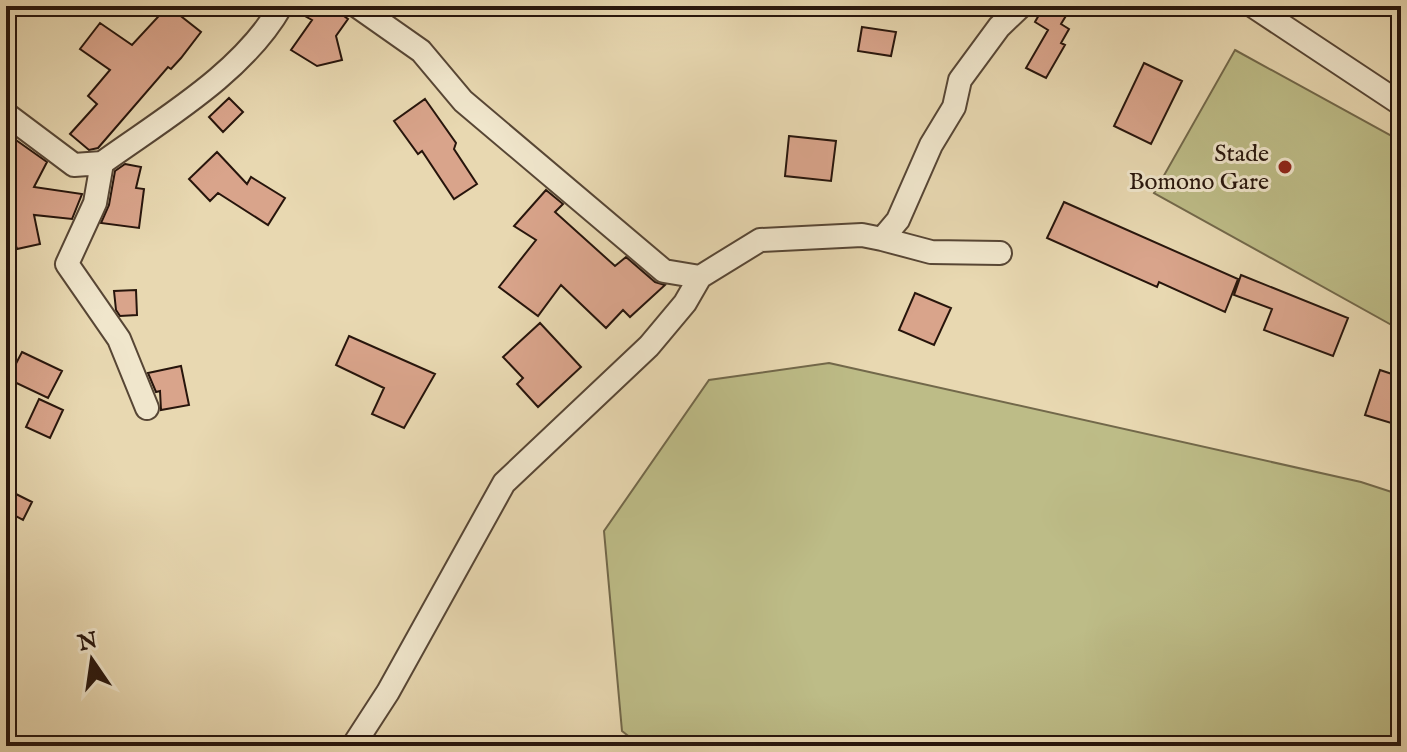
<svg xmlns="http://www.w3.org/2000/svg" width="1407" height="752" font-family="'IM FELL English',serif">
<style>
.green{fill:#bdbc87;stroke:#72684a;stroke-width:2}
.building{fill:#d9a48b;stroke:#27150c;stroke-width:2}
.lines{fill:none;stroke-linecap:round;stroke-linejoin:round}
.street-casing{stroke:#574635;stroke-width:26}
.street{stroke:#f0e6cc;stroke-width:22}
.poi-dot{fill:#8f2418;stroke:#f0e6cc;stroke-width:3}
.labels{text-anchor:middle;stroke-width:6;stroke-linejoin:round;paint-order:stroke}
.poi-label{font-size:24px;fill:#27150c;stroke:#f0e6cc;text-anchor:end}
</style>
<rect width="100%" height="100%" fill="#e8d8b1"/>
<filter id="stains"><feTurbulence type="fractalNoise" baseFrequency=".0025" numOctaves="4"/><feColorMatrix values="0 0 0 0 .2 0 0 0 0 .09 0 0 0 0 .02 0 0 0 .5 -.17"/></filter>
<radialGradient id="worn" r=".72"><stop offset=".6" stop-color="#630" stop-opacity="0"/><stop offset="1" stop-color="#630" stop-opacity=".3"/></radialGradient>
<path class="green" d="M1235,50L1401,141V322L1397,328L1154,193Z
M829,363L1361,482L1401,495V746H641L622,731L604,531L709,380Z"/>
<path class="building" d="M168,6L201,32L181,58L171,69L168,67L98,148L89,150L70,134L97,104L88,96L110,70L80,49L100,23L132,45Z
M295,6H330L348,19L336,36L342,60L317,66L291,50L312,20L294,10Z
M1044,6H1072L1061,24L1069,29L1061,43L1065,45L1046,78L1026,68L1048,30L1035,22Z
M862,27L896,32L891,56L858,51Z
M1144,63L1182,81L1151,144L1114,126Z
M229,98L243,112L223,132L209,117Z
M425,99L456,143L454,149L477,184L454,199L422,151L418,154L394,121Z
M6,133L47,162L34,187L82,194L72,219L34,215L40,244L17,249L16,246L6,248Z
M789,136L836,141L831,181L785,176Z
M217,152L247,184L251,177L285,198L268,225L218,193L210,201L189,179Z
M125,164L141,167L136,188L144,189L139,228L101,223L109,205L115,171Z
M546,190L563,204L555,212L615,266L626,257L655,282L665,285L630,317L623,310L606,328L561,285L538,316L499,287L536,240L514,226Z
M1064,202L1238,279L1225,312L1159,282L1157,287L1047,238Z
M1241,275L1348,318L1333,356L1264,330L1272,309L1234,295Z
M136,290L137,315L120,316L116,310L114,291Z
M915,293L951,308L934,345L899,330Z
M540,323L581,367L538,407L517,384L523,378L503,357Z
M349,336L435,374L404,428L372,414L384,388L336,365Z
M22,352L62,371L48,398L8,379Z
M181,366L189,405L161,410L160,391L156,392L148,373Z
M1380,370L1401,377V426L1365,415Z
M39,399L63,410L50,438L26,427Z
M6,489L32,502L23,520L6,511Z"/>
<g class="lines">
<g class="street-casing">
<path id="street" d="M357,6L421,51L463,101L664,271L700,277L760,240L862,235L882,239L898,220L931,145L954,107L960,80L999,27L1021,6
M1253,6L1401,104
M6,114L74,165L102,163
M882,239L931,252L1000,253
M147,408L119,339L67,264L95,203L102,163C163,119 243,73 281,6
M353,746L388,692L504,483L649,346L685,303L700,277"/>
</g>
<use href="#street" class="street"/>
</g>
<circle class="poi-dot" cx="1285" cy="167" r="8"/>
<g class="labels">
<g class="poi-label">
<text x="1269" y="161">Stade<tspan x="1269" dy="28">Bomono Gare</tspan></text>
</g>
</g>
<rect width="1407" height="752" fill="none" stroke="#e8d8b1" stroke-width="32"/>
<rect x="8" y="8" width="1391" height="736" fill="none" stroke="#27150c" stroke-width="4"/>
<rect x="16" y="16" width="1375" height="720" fill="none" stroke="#27150c" stroke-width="2"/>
<g transform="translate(92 660) rotate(347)" stroke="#f0e6cc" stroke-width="6" paint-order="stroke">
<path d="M0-6L14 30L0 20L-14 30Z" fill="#27150c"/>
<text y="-12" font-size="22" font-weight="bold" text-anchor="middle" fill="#27150c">N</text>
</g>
<rect width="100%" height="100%" filter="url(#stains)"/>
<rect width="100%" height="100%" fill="url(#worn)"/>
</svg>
